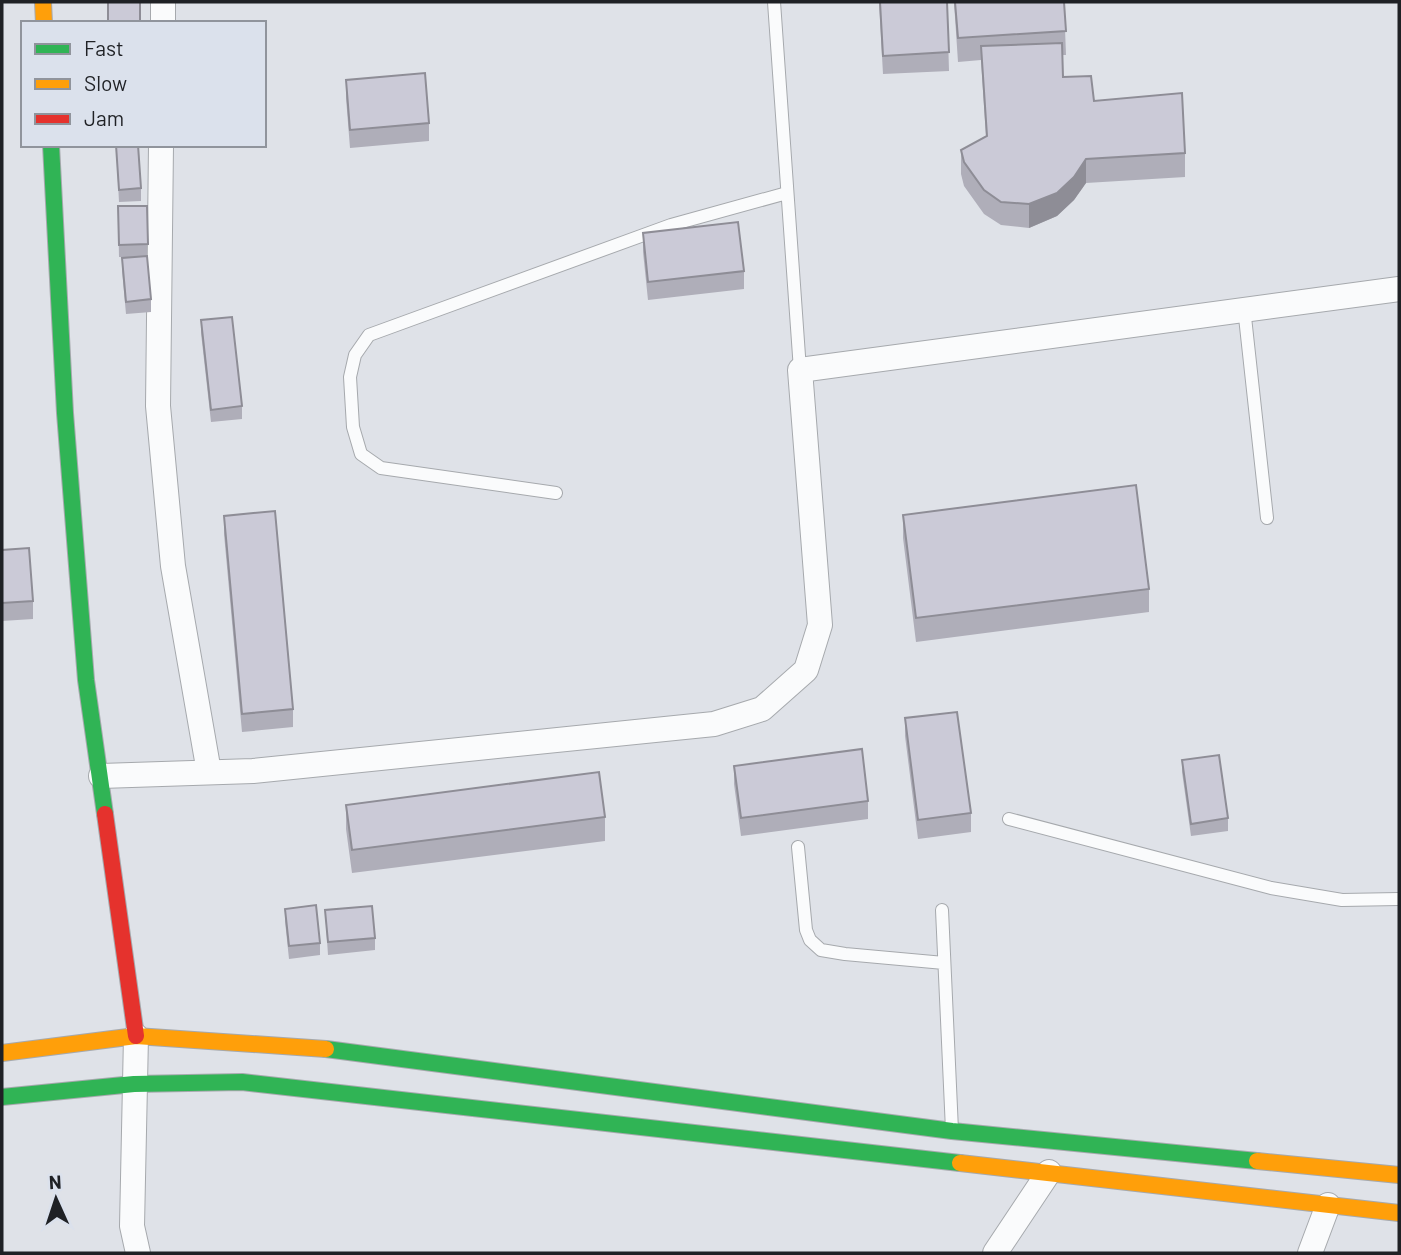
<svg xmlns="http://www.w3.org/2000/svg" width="1401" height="1255" font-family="Barlow,sans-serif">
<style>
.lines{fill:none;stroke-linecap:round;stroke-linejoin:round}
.lane-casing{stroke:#a6a9ad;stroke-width:14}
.street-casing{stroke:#a6a9ad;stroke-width:26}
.fast-casing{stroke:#a6a9ad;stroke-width:18}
.slow-casing{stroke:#a6a9ad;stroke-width:18}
.jam-casing{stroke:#a6a9ad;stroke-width:18}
.lane{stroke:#fafbfc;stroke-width:12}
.street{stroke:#fafbfc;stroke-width:24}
.fast{stroke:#30b455;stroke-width:16}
.slow{stroke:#ff9f0a;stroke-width:16}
.jam{stroke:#e5322d;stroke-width:16}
.wall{fill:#afaeb9}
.shaded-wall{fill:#8e8d96}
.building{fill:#cbcad7;stroke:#8e8d96;stroke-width:2}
</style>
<rect width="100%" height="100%" fill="#dfe2e8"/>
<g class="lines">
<g class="lane-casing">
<path id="lane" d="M774,2L800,370
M1244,308L1267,518
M556,493L381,468L361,454L353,427L350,377L355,355L369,335L671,225L787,193
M1009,819L1271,888L1342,900L1399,899
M798,847L806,930L810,940L821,950L845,954L944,963
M942,910L952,1130"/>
</g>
<g class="street-casing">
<path id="street" d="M163,23V2
M161,145L158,406L173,566L209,772
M101,776L253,771L714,724L762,709L806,670L820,625L800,370L1399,289
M136,1036L132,1226L138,1253
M995,1253L1049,1172
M1310,1253L1328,1205"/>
</g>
<g class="fast-casing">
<path id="fast" d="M51,145L65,413L86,680L105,814
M326,1049L952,1131L1257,1161
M2,1097L134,1084L242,1082L960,1163"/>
</g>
<g class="slow-casing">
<path id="slow" d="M43,2L44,23
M2,1053L136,1036L326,1049
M1257,1161L1399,1175
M960,1163L1399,1213"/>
</g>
<g class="jam-casing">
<path id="jam" d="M105,814L136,1036"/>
</g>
<use href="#lane" class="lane"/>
<use href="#street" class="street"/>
<use href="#fast" class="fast"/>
<use href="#slow" class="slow"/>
<use href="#jam" class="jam"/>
</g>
<path class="wall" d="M879,2H947L949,71L883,74Z
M954,2H1064L1066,55H1062L1063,77L1094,101L1185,153V177L1086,183L1074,200L1057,216L1029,228L1001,225L984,214L964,186L961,174V150L986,137L981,60L958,62Z
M346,80L429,123V141L350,148L346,98Z
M116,145L141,188V201L119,202Z
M118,206H147V256L151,299V312L126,314L122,270V258L139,257H119Z
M643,233L744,271V289L648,300L643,252Z
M201,320L242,406V419L211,422L201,333Z
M903,515L1149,589V612L916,642L903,538Z
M224,516L293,709V727L242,732L224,534Z
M2,550L33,601V619L2,621Z
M905,718L971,813V832L918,839L905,736Z
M1182,760L1228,818V831L1191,836L1182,772Z
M734,766L868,801V819L741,836L734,784Z
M346,805L605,817V841L352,873L346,829Z
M285,909L320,943V955L289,959L285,921Z
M325,910L375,938V950L328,955Z"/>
<path class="shaded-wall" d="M1086,159V183L1074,200L1057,216L1029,228V204Z"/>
<path class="building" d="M108,2H140V23H108Z
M880,2H947L949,52L883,56Z
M955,2H1064L1066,31L958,38Z
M1062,43L1063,77L1091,76L1094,101L1182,93L1185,153L1086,159L1074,177L1057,193L1029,204L1001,202L984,190L964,162L961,150L987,136L981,46Z
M425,73L429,123L350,130L346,80Z
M116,145H138L141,188L119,190Z
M118,206H147L148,244L119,245Z
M738,222L744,271L648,282L643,233Z
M147,256L151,299L126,302L122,258Z
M232,317L242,406L211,410L201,320Z
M1136,485L1149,589L916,618L903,515Z
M275,511L293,709L242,714L224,516Z
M29,548L33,601L2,603V550Z
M957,712L971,813L918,820L905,718Z
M862,749L868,801L741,818L734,766Z
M1219,755L1228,818L1191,824L1182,760Z
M599,772L605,817L352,850L346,805Z
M316,905L320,943L289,946L285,909Z
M372,906L375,938L328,942L325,910Z"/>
<rect width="1401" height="1255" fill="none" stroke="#1f2125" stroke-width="7"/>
<rect x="21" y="21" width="245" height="126" fill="#dbe1ec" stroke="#90949c" stroke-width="2"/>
<rect x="35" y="44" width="35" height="10" fill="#30b455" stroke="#90949c" stroke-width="2"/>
<text x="84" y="56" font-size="21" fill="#1f2125">Fast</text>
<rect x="35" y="79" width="35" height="10" fill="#ff9f0a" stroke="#90949c" stroke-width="2"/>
<text x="84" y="91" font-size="21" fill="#1f2125">Slow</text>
<rect x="35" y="114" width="35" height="10" fill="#e5322d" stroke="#90949c" stroke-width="2"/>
<text x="84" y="126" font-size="21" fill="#1f2125">Jam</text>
<g transform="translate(56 1199) rotate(357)" stroke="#dbe1ec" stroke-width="5" paint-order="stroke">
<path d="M0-5L12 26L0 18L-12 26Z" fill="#1f2125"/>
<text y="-10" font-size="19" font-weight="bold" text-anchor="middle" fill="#1f2125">N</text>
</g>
</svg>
